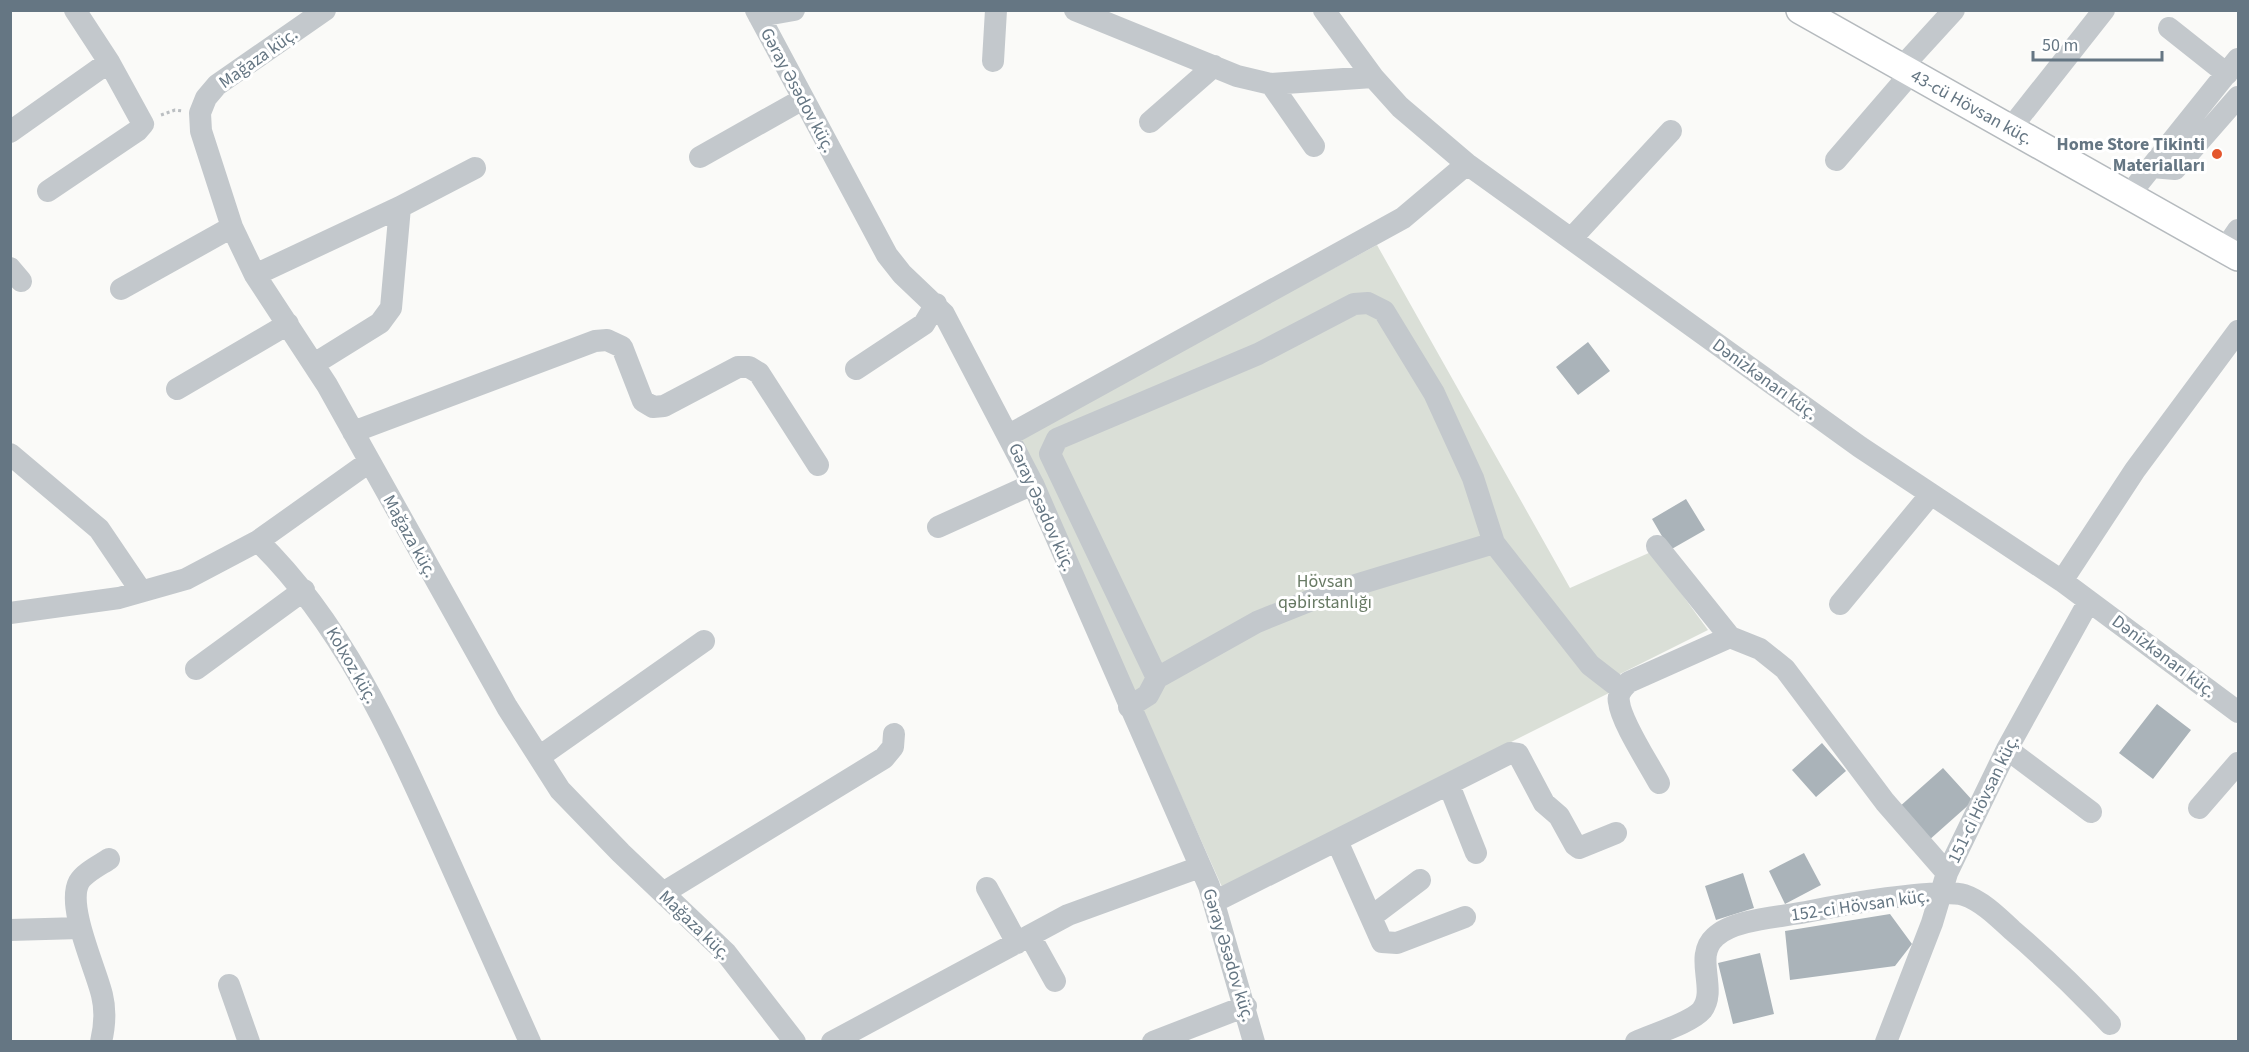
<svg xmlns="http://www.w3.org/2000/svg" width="2249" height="1052" font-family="'Source Sans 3',sans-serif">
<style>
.green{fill:#dadfd7}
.building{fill:#aab3b9}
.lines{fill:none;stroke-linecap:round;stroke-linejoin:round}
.major-casing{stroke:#b5babe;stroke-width:30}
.path{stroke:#bbbfc2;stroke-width:3;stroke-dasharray:3 3;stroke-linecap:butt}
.minor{stroke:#c3c8cc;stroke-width:22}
.major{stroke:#fff;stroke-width:27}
.poi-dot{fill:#e4572e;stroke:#fff;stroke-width:2}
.labels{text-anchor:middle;stroke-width:6;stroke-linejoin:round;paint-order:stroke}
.street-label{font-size:18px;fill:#657683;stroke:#fff}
.poi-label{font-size:18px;font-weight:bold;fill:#657683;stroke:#fff;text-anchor:end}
.park-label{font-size:18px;fill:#687a64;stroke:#fff}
</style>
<rect width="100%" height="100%" fill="#fafaf8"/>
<path class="green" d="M1377,245L1570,588L1651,552L1708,630L1616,676L1609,693L1222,887L1020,437Z"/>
<path class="building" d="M1588,342L1610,371L1578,395L1556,367Z
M1686,499L1705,530L1670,550L1652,519Z
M2157,704L2191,730L2153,779L2119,753Z
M1822,743L1846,771L1816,797L1792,770Z
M1943,768L1973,801L1928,841L1898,808Z
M1804,853L1821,885L1785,904L1769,871Z
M1743,873L1754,908L1716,920L1705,886Z
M1890,914L1912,944L1895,966L1790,980L1785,931Z
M1760,953L1774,1014L1733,1024L1718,963Z"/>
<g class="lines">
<g class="major-casing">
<path id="major" d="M1800,10L2238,257"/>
</g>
<path class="path" d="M161,115L175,110L183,111"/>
<path class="minor" d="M325,10L217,85L206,98L200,113L201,131L232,227L255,275L327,385L507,707L560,790L621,853L726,953L795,1042
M756,10L887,255L902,274L944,314L1033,484L1209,886L1254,1042
M1075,10L1237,76L1271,84L1373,77
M1324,10L1373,77L1400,107L1467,164L1860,447L2062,581L2238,712
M759,16L794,10
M2169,28L2227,74
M993,61L996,10
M1901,68L1954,10
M1271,84L1314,146
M1150,122L1214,66
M2010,129L2104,10
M10,132L109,62
M700,157L803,99
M1836,160L1911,73
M2152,167L2175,169L2238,97
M48,191L137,131L143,124L109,62L75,10
M2129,195L2238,59
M1571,239L1671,131
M2225,249L2238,230
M10,268L21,281
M255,275L400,207L475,168
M121,289L232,227
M314,364L380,323L391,308L400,207
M856,369L924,324L936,304
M177,389L288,324
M353,432L595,341L607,340L622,347L643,401L653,407L664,406L738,367H749L759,373L818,465
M1009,435L1403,218L1467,164
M10,454L99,529L141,591
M938,527L1033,484
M258,541L369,462
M1657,546L1730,637L1760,649L1785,669L1885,802L1947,873
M2062,581L2135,470L2238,331
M1840,604L1931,494
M10,613L119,598L186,579L258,541C341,622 390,730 437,834C468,903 499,972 530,1042
M196,669L304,590
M1157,678L1050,454L1057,439L1258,354L1354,304L1368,303L1384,311L1434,393L1473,478L1494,543L1590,665L1621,689
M1129,707L1148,695L1157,678L1257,622L1329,593L1494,543
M2007,749L2091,812
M539,757L704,641
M1659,783C1649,764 1621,722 1619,702C1617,694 1623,687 1629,682L1730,637
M1449,785L1476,853
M2199,808L2238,763
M1337,841L1382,942L1397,943L1465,917
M987,888L1017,943
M663,893L884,758L893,747L894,734
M1214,902L1510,753L1518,754L1544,803L1559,816L1575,845L1579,848L1616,833
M1371,917L1420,880
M10,930L80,928
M1030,936L1055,981
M229,985L249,1042
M101,1042C105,1025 106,1011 102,995C96,969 66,906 79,882C84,873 100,865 109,859
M832,1042L1068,915L1200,867
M1153,1042L1246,1006
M1636,1042C1653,1034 1691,1023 1702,1010C1718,989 1693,957 1715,937C1733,919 1781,917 1806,912C1836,906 1939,887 1964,895C1982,901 1998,917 2012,930C2047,960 2079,991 2110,1024
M1886,1042L1932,923L1947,873L2007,749L2089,601"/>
<use href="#major" class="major"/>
</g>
<circle class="poi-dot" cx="2217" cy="154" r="6"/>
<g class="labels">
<g class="street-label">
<text transform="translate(258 58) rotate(-35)" y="6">Mağaza küç.</text>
<text transform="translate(798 90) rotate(62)" y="6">Gəray Əsədov küç.</text>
<text transform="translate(1972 107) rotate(29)" y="6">43-cü Hövsan küç.</text>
<text transform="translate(1765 379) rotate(36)" y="6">Dənizkənarı küç.</text>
<text transform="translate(1042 507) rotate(66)" y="6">Gəray Əsədov küç.</text>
<text transform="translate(410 536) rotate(61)" y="6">Mağaza küç.</text>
<text transform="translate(2164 656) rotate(37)" y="6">Dənizkənarı küç.</text>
<text transform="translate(352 665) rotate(60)" y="6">Kolxoz küç.</text>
<text transform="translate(1983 799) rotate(-64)" y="6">151-ci Hövsan küç.</text>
<text transform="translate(1860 905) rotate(-8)" y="6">152-ci Hövsan küç.</text>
<text transform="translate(695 925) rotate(44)" y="6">Mağaza küç.</text>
<text transform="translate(1229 955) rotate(73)" y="6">Gəray Əsədov küç.</text>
</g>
<g class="poi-label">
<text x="2205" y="150">Home Store Tikinti<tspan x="2205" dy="21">Materialları</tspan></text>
</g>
<g class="park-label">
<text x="1325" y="587">Hövsan<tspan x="1325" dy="21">qəbirstanlığı</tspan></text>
</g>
</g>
<rect width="2249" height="1052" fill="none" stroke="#657683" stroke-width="24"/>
<path d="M2033 51v9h129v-9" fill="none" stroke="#657683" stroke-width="3"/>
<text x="2042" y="51" font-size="18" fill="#657683" stroke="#ffffff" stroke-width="4.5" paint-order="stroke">50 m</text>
</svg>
